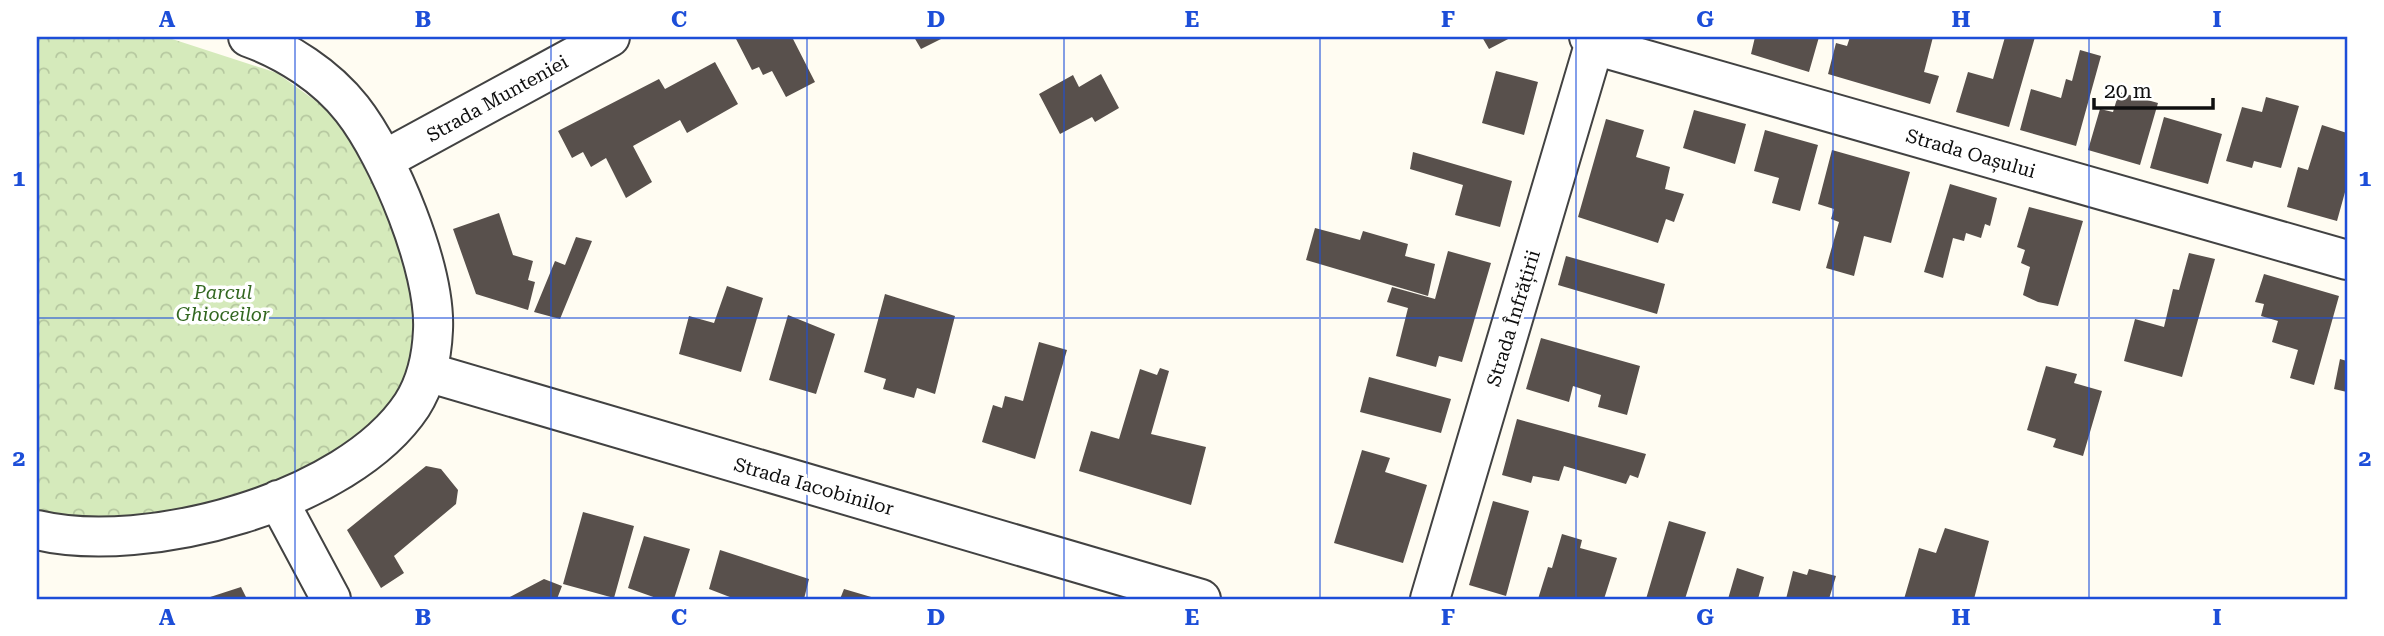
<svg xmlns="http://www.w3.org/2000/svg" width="2384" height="636" font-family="'Roboto Serif',serif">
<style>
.park{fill:url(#park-crowns)}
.building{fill:#58504c}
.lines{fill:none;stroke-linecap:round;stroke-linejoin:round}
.minor-casing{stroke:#424242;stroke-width:42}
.minor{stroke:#fff;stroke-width:38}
.grid{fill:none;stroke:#1d4ed8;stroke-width:2;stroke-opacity:0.55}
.labels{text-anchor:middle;stroke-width:7;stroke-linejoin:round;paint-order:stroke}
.street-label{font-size:19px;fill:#0f0f0f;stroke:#fff}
.park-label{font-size:19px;font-style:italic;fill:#326720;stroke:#fff}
.neatline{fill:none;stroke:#1d4ed8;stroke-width:2.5}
.grid-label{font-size:23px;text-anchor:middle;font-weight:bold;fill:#1d4ed8}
</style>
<defs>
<pattern id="park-crowns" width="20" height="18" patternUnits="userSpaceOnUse" patternTransform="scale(1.75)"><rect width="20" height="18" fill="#d5eabb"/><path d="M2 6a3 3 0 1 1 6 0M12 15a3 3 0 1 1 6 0" fill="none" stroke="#b6c8a0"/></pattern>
</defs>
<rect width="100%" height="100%" fill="#fffcf2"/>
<path class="park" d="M37,37H166L277,73L331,112L374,179L399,240L415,304V372L389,414L293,480L139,522L68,518L37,511Z"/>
<path class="building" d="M735,37H792L815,82L786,97L772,71L763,75L759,67L752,70Z
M914,37H945L921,49Z
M1482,37H1512L1489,49Z
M1755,37H1819L1809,72L1751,54Z
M1850,37H1933L1924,72L1939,76L1930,104L1828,74L1836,43L1847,46Z
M2005,37H2035L2009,127L1956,112L1968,72L1993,79Z
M2080,50L2101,56L2076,146L2020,130L2031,89L2061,98L2066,79L2072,81Z
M715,62L738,104L687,133L680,120L633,146L652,182L626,198L606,158L591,167L583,152L572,158L558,131L659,79L665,89Z
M1496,71L1538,82L1524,135L1482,123Z
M1101,74L1119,108L1095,122L1092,117L1060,134L1039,94L1073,75L1079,87Z
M2119,92L2158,103L2140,165L2088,150L2100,109L2113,112Z
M2266,97L2299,106L2281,168L2254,161L2252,168L2226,161L2242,107L2262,112Z
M1694,110L1746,124L1735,164L1683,148Z
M2164,117L2222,134L2208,184L2150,168Z
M1606,119L1644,130L1636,157L1670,167L1665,189L1684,194L1674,222L1666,219L1658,243L1578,217Z
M2322,125L2347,133V185L2337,221L2287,207L2298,167L2308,170Z
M1765,130L1818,145L1800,211L1772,203L1779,178L1754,171Z
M1832,150L1910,172L1891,243L1864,236L1854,276L1826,268L1839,222L1831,219L1834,209L1818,204Z
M1413,152L1512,181L1500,227L1455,215L1463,185L1410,169Z
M1950,184L1997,198L1990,226L1985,224L1981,238L1966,233L1964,241L1953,238L1943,278L1924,272Z
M2029,207L2083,221L2058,306L2038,302L2023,295L2030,267L2021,263L2025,250L2017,247Z
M499,213L513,255L533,261L528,280L535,282L528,310L476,294L453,229Z
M1315,228L1360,240L1363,231L1408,244L1405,256L1435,264L1428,296L1306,260Z
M576,237L592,241L560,319L534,312L555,261L565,265Z
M1448,251L1491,263L1462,362L1439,356L1436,367L1396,356L1408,308L1387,302L1392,287L1435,299Z
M2189,253L2215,259L2182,377L2124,361L2135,319L2164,327L2173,289L2179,290Z
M1566,256L1665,284L1657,314L1558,285Z
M2264,274L2339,296L2314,385L2290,378L2298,350L2272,342L2278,321L2261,316L2264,304L2255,302Z
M727,286L763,298L741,372L679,354L689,316L714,323Z
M885,294L955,316L935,394L917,388L914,398L883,389L886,379L864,372Z
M788,315L835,334L816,394L769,380Z
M1541,338L1640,366L1627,415L1598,407L1601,395L1573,386L1569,402L1526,389Z
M1039,342L1067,350L1035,459L982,442L993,405L1002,408L1005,396L1023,401Z
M2340,359L2347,361V392L2334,389Z
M2046,366L2077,374L2074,383L2102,391L2083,456L2053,447L2056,439L2027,430Z
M1160,368L1169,371L1151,434L1206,447L1191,505L1079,471L1091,431L1119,439L1140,369L1157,375Z
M1369,377L1451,399L1441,433L1360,412Z
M1517,419L1646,454L1638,478L1630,475L1626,484L1564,466L1559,481L1533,476L1531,483L1502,475Z
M1362,450L1390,458L1385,472L1427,485L1403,563L1334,543Z
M426,466L441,469L458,490L456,504L394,556L404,573L381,588L347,530Z
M1493,501L1529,511L1506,596L1469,585Z
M583,512L634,526L614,598L563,584Z
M1669,521L1706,532L1685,599H1646Z
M1945,528L1989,541L1974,599H1904L1919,548L1936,553Z
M1562,534L1582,540L1580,548L1617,558L1604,599H1538L1548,567L1552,568Z
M644,536L690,549L674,599H659L628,588Z
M720,550L809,579L804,599H735L709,589Z
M1737,568L1764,577L1758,599H1728Z
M1809,569L1836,576L1829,599H1786L1793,571L1807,575Z
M544,579L562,586L557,599H506Z
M241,587L247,599H204Z
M844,589L878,599H840Z"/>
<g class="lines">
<g class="minor-casing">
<path id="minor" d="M1594,45L2347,260
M384,160L610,37
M427,372L1201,599
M278,500L331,599
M37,530C146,556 348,502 412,405C426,383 432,355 433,330C436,269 389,156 352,109C326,76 287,51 248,37
M1430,599L1594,45L1589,37"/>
</g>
<use href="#minor" class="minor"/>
</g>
<path class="grid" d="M295,37V599M551,37V599M807,37V599M1064,37V599M1320,37V599M1576,37V599M1833,37V599M2089,37V599M37,318H2347"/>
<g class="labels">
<g class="street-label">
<text transform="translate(497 98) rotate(-29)" y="7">Strada Munteniei</text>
<text transform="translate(1971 153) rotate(16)" y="7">Strada Oașului</text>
<text transform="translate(1513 318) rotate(-73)" y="7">Strada Înfrățirii</text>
<text transform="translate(814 486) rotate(16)" y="7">Strada Iacobinilor</text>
</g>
<g class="park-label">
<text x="223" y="299">Parcul<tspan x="223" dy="22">Ghioceilor</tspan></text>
</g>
</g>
<rect width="2384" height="636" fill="none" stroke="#ffffff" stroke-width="77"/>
<path d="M2094 98v10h119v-10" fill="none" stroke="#0f0f0f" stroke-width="3.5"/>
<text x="2104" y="98" font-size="21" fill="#0f0f0f" stroke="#ffffff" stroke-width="5" paint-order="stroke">20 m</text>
<rect x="38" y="38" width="2308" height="560" class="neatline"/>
<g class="grid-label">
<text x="167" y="27">A</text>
<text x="423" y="27">B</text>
<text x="679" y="27">C</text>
<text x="936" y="27">D</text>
<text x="1192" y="27">E</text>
<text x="1448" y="27">F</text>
<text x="1705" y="27">G</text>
<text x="1961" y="27">H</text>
<text x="2217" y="27">I</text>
<text x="19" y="186">1</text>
<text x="2365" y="186">1</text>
<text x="19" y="466">2</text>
<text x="2365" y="466">2</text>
<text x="167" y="625">A</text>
<text x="423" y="625">B</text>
<text x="679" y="625">C</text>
<text x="936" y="625">D</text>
<text x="1192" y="625">E</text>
<text x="1448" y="625">F</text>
<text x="1705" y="625">G</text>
<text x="1961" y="625">H</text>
<text x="2217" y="625">I</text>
</g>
</svg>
